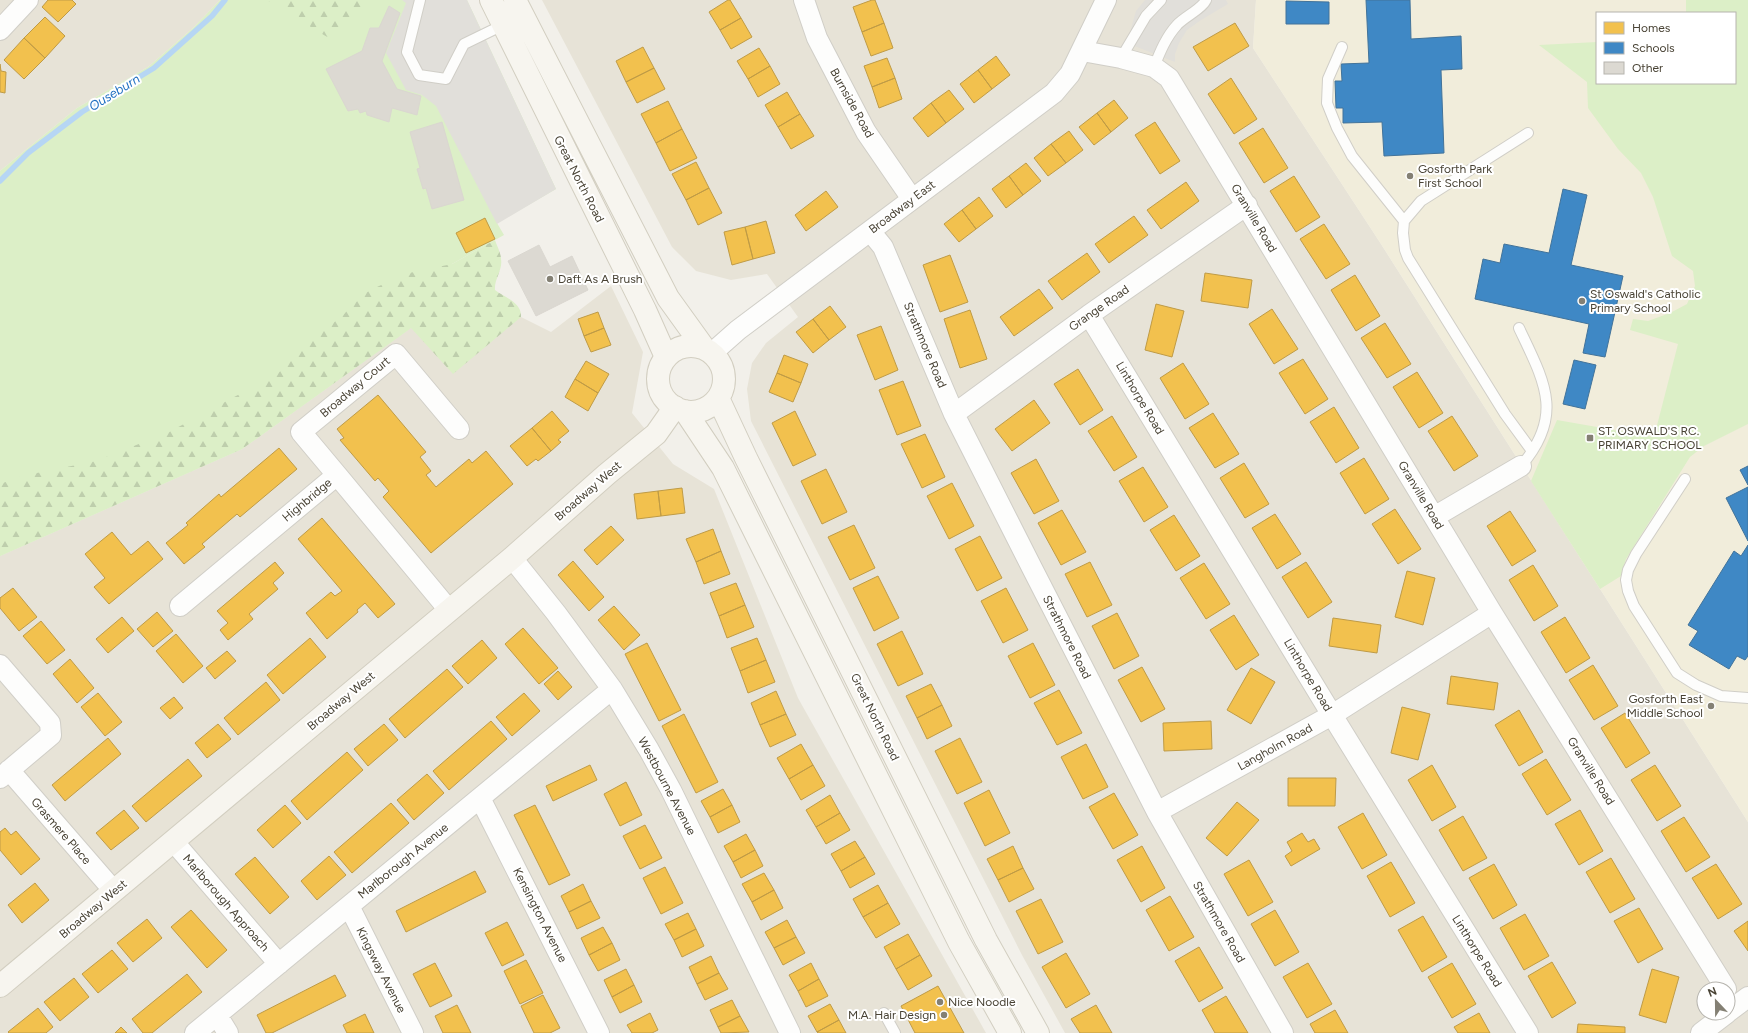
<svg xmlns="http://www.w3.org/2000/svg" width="1748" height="1033" font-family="Figtree,sans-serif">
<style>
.residential{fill:#e7e3d7;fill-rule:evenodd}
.education{fill:#f1eddb;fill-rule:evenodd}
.green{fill:#dcefc7}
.forest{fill:url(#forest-firs)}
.parking{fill:#e1dfda}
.homes{fill:#f2c14e;stroke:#bf9b46}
.schools{fill:#3f88c5;stroke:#42739a}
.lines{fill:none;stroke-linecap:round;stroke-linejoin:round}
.stream{stroke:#b6d6f4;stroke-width:5.5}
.building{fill:#dcd9d2;stroke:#dad7d0}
.lane-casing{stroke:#d0cec7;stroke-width:12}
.street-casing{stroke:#d0cec7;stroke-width:22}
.secondary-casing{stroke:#d2cec0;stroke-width:24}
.lane{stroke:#fdfdfc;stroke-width:10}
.street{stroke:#fdfdfc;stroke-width:20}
.secondary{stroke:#f7f5ef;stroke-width:22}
.poi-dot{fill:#848074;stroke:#fff;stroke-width:1.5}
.labels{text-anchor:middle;stroke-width:4;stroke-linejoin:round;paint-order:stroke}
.street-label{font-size:12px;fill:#494335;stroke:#fff}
.poi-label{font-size:12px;fill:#494335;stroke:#fff;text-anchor:start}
.water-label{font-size:13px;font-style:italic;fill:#2170c2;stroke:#fff}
</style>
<defs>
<pattern id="forest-firs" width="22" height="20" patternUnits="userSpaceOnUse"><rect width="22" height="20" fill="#dcefc7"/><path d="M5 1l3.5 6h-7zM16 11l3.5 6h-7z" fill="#beceac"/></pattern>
</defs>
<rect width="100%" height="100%" fill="#f2f0ea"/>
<path class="residential" d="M0,0H220L193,28L148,67L77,108L0,171Z
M542,0H1256L1253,48L1381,244L1748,822V1033H1065L1022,955L751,421L747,389L752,363L766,343L798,317L767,274L731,280L696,271L672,247ZM1704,989H1728V1013H1704Z
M611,286L643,352L632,413L673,464L714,489L798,698L986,1033H0V556L242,449L465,289L551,332Z"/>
<path class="education" d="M1256,0H1748V822L1381,244L1253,48ZM1597,13H1735V83H1597Z"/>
<path class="green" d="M220,0H467L556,189L497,223L504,235L452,264L411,328L242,449L0,556V171L77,108L148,67L193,28Z
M1686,0H1748V424L1704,446L1690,457L1626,559L1621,576L1600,589L1531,481L1557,420L1654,437L1678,344L1630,330L1633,319L1648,321L1670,313L1687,304L1695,286L1693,271L1672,256L1653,197L1641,173L1618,149L1588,108L1587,82L1539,45L1597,42V83H1735V13H1686Z"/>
<path class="forest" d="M265,0H367L362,10L343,32L329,38L312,28L298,16L283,6Z
M495,240C497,246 501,253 501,259C503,270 494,279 495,290C505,298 522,302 521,317L453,374L411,328L242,449L0,556V484L22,476L96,461L169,432L277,374L320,333L342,316L365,293L379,286L409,273L452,264Z"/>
<path class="parking" d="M402,0H467L556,189L497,224L436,106L422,95L406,90L386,53L406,3Z
M1145,0H1226L1228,4L1201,20L1187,30L1179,43L1175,54V62L1127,43L1136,11Z"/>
<path class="homes" d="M48,0H72L76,4L58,22L42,7Z
M728,0H730L741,18L720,30L709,12Z
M872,0H875L884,23L862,32L853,7Z
M45,17L65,36L45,58L24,38Z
M741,18L752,37L731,49L720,30Z
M884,23L893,48L871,56L862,32Z
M1235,23L1249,46L1208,71L1193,47Z
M24,38L45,58L24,79L4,60Z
M643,47L654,68L626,82L616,61Z
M759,48L770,66L748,79L737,61Z
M996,56L1010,75L992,89L978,70Z
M887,58L895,78L872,87L864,66Z
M0,64L1,71L6,72L5,93L0,92Z
M770,66L780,84L758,97L748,79Z
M654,68L665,89L637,103L626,82Z
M978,70L992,89L974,103L960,84Z
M895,78L902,99L879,108L872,87Z
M1231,78L1257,119L1234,134L1208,94Z
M949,90L964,109L946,123L931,103Z
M787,92L800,114L778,127L765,105Z
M1114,100L1128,118L1111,132L1097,113Z
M668,101L682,129L656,143L641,114Z
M931,103L946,123L928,137L913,118Z
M1097,113L1111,132L1094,145L1079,127Z
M800,114L814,136L791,149L778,127Z
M1155,122L1180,161L1160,174L1135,135Z
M1263,128L1288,168L1264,183L1239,143Z
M682,129L697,158L670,171L656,143Z
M1069,131L1083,150L1066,163L1051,144Z
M1051,144L1066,163L1048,176L1034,158Z
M696,162L709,188L686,200L672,174Z
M1026,163L1041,181L1023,195L1009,176Z
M1009,176L1023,195L1006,208L992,189Z
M1294,176L1320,217L1296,232L1270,191Z
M1186,182L1199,201L1161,229L1147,210Z
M709,188L722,213L698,225L686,200Z
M826,191L838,207L806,231L795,215Z
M979,197L993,216L976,229L962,210Z
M962,210L976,229L959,242L944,224Z
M1134,216L1148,235L1109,263L1095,244Z
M485,218L495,239L466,253L456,233Z
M766,221L775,253L753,259L745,227Z
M1324,224L1350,264L1326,279L1300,239Z
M745,227L753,259L732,265L724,232Z
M1087,253L1100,272L1062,300L1048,281Z
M950,255L968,302L940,312L923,265Z
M1205,273L1252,280L1248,308L1201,301Z
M1355,275L1380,316L1356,331L1331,290Z
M1039,289L1053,308L1014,336L1000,317Z
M1156,304L1184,311L1172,357L1145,350Z
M830,306L846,327L829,340L813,319Z
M1272,309L1298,349L1274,364L1249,324Z
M970,310L987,359L960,368L944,319Z
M598,312L604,328L584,336L578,319Z
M813,319L829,340L813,353L796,332Z
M1385,323L1411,364L1387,378L1361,338Z
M881,326L898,370L875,380L857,335Z
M604,328L611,345L591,352L584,336Z
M784,355L808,364L801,383L777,373Z
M1303,359L1328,399L1305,414L1279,373Z
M586,361L609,374L598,393L575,379Z
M1183,363L1209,404L1185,419L1160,378Z
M1078,369L1103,410L1080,425L1054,384Z
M1417,372L1443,413L1419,428L1393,387Z
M777,373L801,383L793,402L769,392Z
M575,379L598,393L588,411L565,397Z
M903,381L921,426L897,435L879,390Z
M378,395L426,452L420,457L431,471L426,475L436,487L469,459L472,463L486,451L513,484L431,553L383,497L389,491L378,478L375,481L340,440L344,438L337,429Z
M1034,400L1050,423L1012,451L995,429Z
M1334,407L1359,448L1336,463L1310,422Z
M552,411L569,431L558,440L561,442L551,451L532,428Z
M795,411L816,455L793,466L772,423Z
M1213,413L1239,454L1215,468L1189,428Z
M1112,416L1137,457L1114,471L1088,431Z
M1452,416L1478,456L1454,471L1428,431Z
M532,428L551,451L538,461L536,459L527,466L510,446Z
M925,434L945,477L922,488L901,444Z
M279,448L297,469L240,517L237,514L202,544L205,547L184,564L166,543L188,525L186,523L219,494L221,497Z
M1364,458L1389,499L1365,514L1340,473Z
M1036,459L1059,501L1034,514L1011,473Z
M1244,463L1269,504L1245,518L1220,478Z
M1143,467L1168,507L1144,522L1119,481Z
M826,469L847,512L822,524L801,481Z
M952,483L974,526L949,539L927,496Z
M682,488L685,513L661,516L658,491Z
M658,491L661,516L637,519L634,494Z
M1395,509L1421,549L1398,564L1372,524Z
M1062,510L1086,552L1061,565L1038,523Z
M1510,511L1536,551L1512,566L1487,526Z
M1275,514L1301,554L1277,569L1252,528Z
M1174,515L1200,556L1176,571L1150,530Z
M322,518L395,604L378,618L365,603L357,610L358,612L327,639L306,613L331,592L335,596L342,591L298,539Z
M854,525L875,568L850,580L828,537Z
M611,526L624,540L597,565L584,550Z
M713,529L721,551L696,562L686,539Z
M112,532L131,555L148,541L163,559L109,604L94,587L105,578L85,554Z
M980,536L1002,578L977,591L955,549Z
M721,551L730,574L704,584L696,562Z
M573,561L604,597L589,611L558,575Z
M275,562L284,573L273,583L278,589L249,614L253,619L228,640L220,630L228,623L217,611Z
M1090,562L1112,605L1087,617L1065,574Z
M1306,562L1332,602L1308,618L1282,577Z
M1204,563L1230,604L1206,619L1180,578Z
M1533,565L1558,606L1534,621L1509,580Z
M1407,571L1435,578L1423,625L1395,617Z
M878,576L899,618L874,631L853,588Z
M736,583L745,605L719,616L710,593Z
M13,588L37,617L19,631L0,608V598Z
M1006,588L1028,630L1003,643L981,601Z
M745,605L754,627L727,638L719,616Z
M614,606L640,635L624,650L598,620Z
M157,612L173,631L153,647L137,629Z
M1117,613L1139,656L1114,669L1092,626Z
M1234,615L1259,655L1236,670L1210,630Z
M122,617L134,631L108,653L96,639Z
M1565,617L1590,658L1566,673L1541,632Z
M1333,618L1381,625L1377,653L1329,646Z
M41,621L65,650L47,664L23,636Z
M523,628L558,668L539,684L505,644Z
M902,631L923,674L898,686L877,644Z
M176,634L203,666L183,683L156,651Z
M310,638L326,657L283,694L267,675Z
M757,638L766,660L740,671L731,648Z
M482,640L497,658L468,684L452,666Z
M647,643L681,710L659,721L625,654Z
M1033,643L1055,685L1030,698L1008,656Z
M227,651L236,661L215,679L206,668Z
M70,659L94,688L77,703L53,674Z
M766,660L775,682L748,693L740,671Z
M1593,665L1618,706L1594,720L1569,680Z
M1142,667L1165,709L1141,722L1118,680Z
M1251,668L1275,682L1251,724L1227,710Z
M447,669L463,687L405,738L389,719Z
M558,671L572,687L558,700L544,684Z
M1451,676L1498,683L1494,710L1447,704Z
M266,682L280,700L238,735L224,718Z
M931,684L942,705L917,718L906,696Z
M1059,690L1082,733L1057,745L1034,703Z
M776,691L786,714L760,725L751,703Z
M98,693L122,722L105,736L81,707Z
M524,693L540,711L512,736L496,717Z
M174,697L183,708L170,719L160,708Z
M942,705L952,726L927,739L917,718Z
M1402,707L1430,714L1418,760L1391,753Z
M1519,710L1543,752L1519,766L1495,725Z
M1625,713L1650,753L1626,768L1601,728Z
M684,714L718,782L696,793L662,726Z
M786,714L796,735L770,747L760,725Z
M491,721L507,739L449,790L433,771Z
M1211,721L1212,749L1164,751L1163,723Z
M218,724L231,739L207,758L195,743Z
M384,724L398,740L368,766L354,749Z
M108,738L121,754L65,801L52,785Z
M960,738L982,782L957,794L935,751Z
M801,744L813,765L789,779L777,758Z
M1086,744L1108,787L1083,799L1061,757Z
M347,752L363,770L307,820L291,801Z
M188,759L202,776L146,822L132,806Z
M1546,759L1571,800L1547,815L1522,774Z
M590,765L597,780L553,801L546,786Z
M813,765L825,786L801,800L789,779Z
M1432,765L1456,807L1432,821L1408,780Z
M1655,765L1681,806L1657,821L1631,780Z
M427,774L444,793L414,820L397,800Z
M1288,778H1336L1335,806H1288Z
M626,782L642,815L620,826L604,794Z
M723,789L732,805L710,817L701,801Z
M989,790L1010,833L985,846L964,803Z
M1114,793L1138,835L1113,849L1089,807Z
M830,795L840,813L816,827L806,810Z
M1237,802L1259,820L1227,856L1206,838Z
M391,803L409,823L352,873L334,852Z
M285,805L301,823L273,848L257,830Z
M535,805L570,875L549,885L514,815Z
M732,805L740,822L718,833L710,817Z
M124,810L139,828L111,850L96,833Z
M1580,810L1603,851L1579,865L1555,824Z
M840,813L850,830L826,844L816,827Z
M1363,813L1387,855L1362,869L1338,827Z
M1463,816L1487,858L1463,871L1439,830Z
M1684,817L1710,857L1686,872L1661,831Z
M645,825L662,858L640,869L623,836Z
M5,828L11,835L16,831L40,859L21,875L0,850V832Z
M1302,833L1308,842L1314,839L1320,849L1291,866L1285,856L1292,851L1287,842Z
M746,834L755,850L733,862L724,846Z
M855,841L865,857L841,871L831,854Z
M1013,846L1023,868L998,880L987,859Z
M1142,846L1165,888L1141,902L1117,860Z
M755,850L763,866L741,878L733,862Z
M329,856L346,875L317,900L301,881Z
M255,857L289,897L270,914L235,874Z
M865,857L875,874L850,888L841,871Z
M1611,858L1635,899L1610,913L1586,872Z
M1249,860L1273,902L1248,916L1224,874Z
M1391,862L1415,903L1390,917L1367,876Z
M1494,864L1517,905L1493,919L1469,878Z
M1716,864L1742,904L1718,919L1692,878Z
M665,867L683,903L661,914L643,878Z
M1023,868L1034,889L1009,902L998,880Z
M475,871L486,892L406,932L396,911Z
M764,873L774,890L752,902L742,884Z
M35,883L49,900L22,923L8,905Z
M583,884L591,901L569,912L561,896Z
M878,885L888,903L863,917L853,899Z
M774,890L783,908L761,920L752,902Z
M1170,896L1194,937L1169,951L1146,910Z
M1041,899L1063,942L1038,954L1016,911Z
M591,901L600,918L577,929L569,912Z
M888,903L900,924L876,938L863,917Z
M1639,908L1663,949L1638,963L1614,921Z
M191,910L227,950L207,968L171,927Z
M1275,910L1299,952L1275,966L1251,924Z
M688,913L696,929L674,940L665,924Z
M1525,914L1549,956L1524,970L1500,928Z
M1423,916L1447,957L1422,972L1398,930Z
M147,919L162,938L133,962L117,943Z
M787,920L796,937L774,948L765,932Z
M1748,921V951L1734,931Z
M507,922L524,955L502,966L485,933Z
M603,927L612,943L589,955L581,938Z
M696,929L704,946L682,957L674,940Z
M908,934L920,955L896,969L884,947Z
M796,937L805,953L783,965L774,948Z
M612,943L620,960L598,971L589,955Z
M1199,947L1223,988L1199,1002L1175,961Z
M112,950L128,969L98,993L82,974Z
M1066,953L1090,994L1066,1008L1042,967Z
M920,955L932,976L908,990L896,969Z
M711,956L719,973L697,984L689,967Z
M526,960L543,993L520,1004L504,971Z
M1552,962L1576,1003L1552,1018L1528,976Z
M435,963L452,996L430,1007L413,974Z
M811,963L819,979L798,991L789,975Z
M1308,963L1332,1004L1307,1018L1283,977Z
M1452,963L1476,1004L1452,1018L1428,977Z
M626,969L634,985L612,997L604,980Z
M1652,969L1679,977L1666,1023L1639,1015Z
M719,973L728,989L705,1000L697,984Z
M187,974L202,992L152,1033H143L132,1019Z
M335,975L346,996L272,1033H266L257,1015Z
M74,978L89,997L60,1021L44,1002Z
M819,979L828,996L806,1007L798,991Z
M634,985L642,1002L620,1013L612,997Z
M938,986L964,1033H915L901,1006Z
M543,995L560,1028L550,1033H534L521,1006Z
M1226,996L1248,1033H1215L1202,1010Z
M732,1000L740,1016L718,1027L710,1010Z
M830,1004L839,1020L817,1032L808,1016Z
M457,1005L471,1033H443L435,1016Z
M1096,1005L1112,1033H1080L1071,1019Z
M38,1008L53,1027L46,1033H9L8,1032Z
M1335,1010L1348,1033H1315L1310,1024Z
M650,1013L658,1030L652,1033H632L627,1025Z
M1479,1013L1490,1033H1458L1454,1027Z
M365,1014L374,1033H347L343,1025Z
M740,1016L749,1032L721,1033L718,1027Z
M839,1020L846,1033H818L817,1032Z
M1578,1024L1625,1027V1033H1577Z
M121,1027L127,1033H115Z"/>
<path class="schools" d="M1366,0H1410L1411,39L1461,36L1462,69L1441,70L1444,153L1384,156L1382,122L1343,123V108H1336L1335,81H1342L1341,64L1369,63Z
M1286,1L1329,2V24H1286Z
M1563,189L1587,195L1571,265L1623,276L1605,357L1583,353L1589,324L1475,299L1483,259L1500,263L1504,244L1549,253Z
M1574,360L1596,365L1585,409L1563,404Z
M1748,466V485L1740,470Z
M1748,487V541L1726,498Z
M1748,545V656L1745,660L1737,656L1729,669L1689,645L1698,631L1688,625L1734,551L1741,556Z"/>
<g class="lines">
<path class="stream" d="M0,181L28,153L82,112L154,68L212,16L225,0"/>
</g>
<path class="building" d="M389,6L400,13L382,61L397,89L421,96L417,115L392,108L389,122L367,115L366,111L360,113L358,109L348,111L326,69L362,51L370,28H379Z
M442,122L464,200L432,209L426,188L423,189L417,169L420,168L410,132Z
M539,245L550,267L572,256L588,290L536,316L508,261Z"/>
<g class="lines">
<g class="lane-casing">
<path id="lane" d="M420,0L407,52L419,75L446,79L464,44L503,25
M1342,47L1328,79L1327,103L1337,128L1352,156L1404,221
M1121,58L1146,16L1161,0
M1154,67C1160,52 1166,37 1177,25C1184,17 1202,9 1206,0
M1528,133L1421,201L1404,221L1403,233L1405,250L1408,258L1505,414L1532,451
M1519,328C1544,381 1565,415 1521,466
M1685,479L1636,554L1628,570L1626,580L1628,591L1634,606L1677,673L1696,685L1721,696L1748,698
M884,1013L895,1033"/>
</g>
<g class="street-casing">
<path id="street" d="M804,0L817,38L866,132L912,199
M0,30L28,0
M1082,51L1121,58L1154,67L1169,78L1492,613L1726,989
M870,231L883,247L954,414L1032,568L1157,812L1283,1033
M1089,315L1332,715L1528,1033
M712,353L738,330L1054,93L1070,74L1106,0
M954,414L1089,315L1247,205
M337,475L301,432L396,354L459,429
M1434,517L1521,466
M512,558L556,613L612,689L649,750L671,790L790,1033
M180,606L337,475L449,610
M0,665L50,723L51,735L0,778
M9,770L114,891
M480,798L599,1033
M1157,812L1332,715L1492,613
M173,841L279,964
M349,906L413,1033
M1728,1012L1748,997
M217,1015L228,1033
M195,1033L612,689
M1701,1033L1727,1013"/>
</g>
<g class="secondary-casing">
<path id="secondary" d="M491,0L645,310L666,357
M515,0L668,298L704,348
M658 379a33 33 0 1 1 66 0a33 33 0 1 1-66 0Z
M718,398L746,458L986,940L1038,1033
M685,411L723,468L959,942L1010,1033
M0,986L512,558L607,474L656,434L675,407"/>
</g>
<use href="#lane" class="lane"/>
<use href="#street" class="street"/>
<use href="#secondary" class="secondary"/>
</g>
<g class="poi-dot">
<circle cx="1410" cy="176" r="4"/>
<circle cx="550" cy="279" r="4"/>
<circle cx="1582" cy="301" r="4"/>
<rect x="1586" y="434" width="8" height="8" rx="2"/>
<circle cx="1711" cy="706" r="4"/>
<circle cx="940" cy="1002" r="4"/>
<circle cx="944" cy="1015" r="4"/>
</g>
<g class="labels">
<g class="street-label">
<text transform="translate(852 103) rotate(61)" y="4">Burnside Road</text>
<text transform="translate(579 179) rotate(63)" y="4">Great North Road</text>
<text transform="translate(902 207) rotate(-37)" y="4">Broadway East</text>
<text transform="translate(1254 218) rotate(59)" y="4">Granville Road</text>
<text transform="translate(1099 308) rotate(-35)" y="4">Grange Road</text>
<text transform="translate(925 345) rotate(67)" y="4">Strathmore Road</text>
<text transform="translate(355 387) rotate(-40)" y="4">Broadway Court</text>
<text transform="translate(1140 398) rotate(59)" y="4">Linthorpe Road</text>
<text transform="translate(588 491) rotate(-41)" y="4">Broadway West</text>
<text transform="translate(1421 495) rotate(59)" y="4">Granville Road</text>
<text transform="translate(307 500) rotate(-40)" y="4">Highbridge</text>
<text transform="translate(1067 637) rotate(63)" y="4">Strathmore Road</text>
<text transform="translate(1308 675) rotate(59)" y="4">Linthorpe Road</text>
<text transform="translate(341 701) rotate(-40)" y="4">Broadway West</text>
<text transform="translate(875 717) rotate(64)" y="4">Great North Road</text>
<text transform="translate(1275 747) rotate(-29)" y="4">Langholm Road</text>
<text transform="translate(1591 771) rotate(58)" y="4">Granville Road</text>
<text transform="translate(667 786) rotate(62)" y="4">Westbourne Avenue</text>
<text transform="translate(61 831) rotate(49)" y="4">Grasmere Place</text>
<text transform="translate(403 861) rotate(-39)" y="4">Marlborough Avenue</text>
<text transform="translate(226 903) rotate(49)" y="4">Marlborough Approach</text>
<text transform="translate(93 909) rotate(-40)" y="4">Broadway West</text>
<text transform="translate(540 915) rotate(63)" y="4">Kensington Avenue</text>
<text transform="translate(1219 922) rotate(60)" y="4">Strathmore Road</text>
<text transform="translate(1477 951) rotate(58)" y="4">Linthorpe Road</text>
<text transform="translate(381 970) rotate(63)" y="4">Kingsway Avenue</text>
</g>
<g class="poi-label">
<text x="1418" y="173">Gosforth Park<tspan x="1418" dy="14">First School</tspan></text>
<text x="558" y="283">Daft As A Brush</text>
<text x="1590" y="298">St Oswald's Catholic<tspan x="1590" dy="14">Primary School</tspan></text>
<text x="1598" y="435">ST. OSWALD'S RC.<tspan x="1598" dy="14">PRIMARY SCHOOL</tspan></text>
<text x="1703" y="703" text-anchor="end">Gosforth East<tspan x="1703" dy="14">Middle School</tspan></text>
<text x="948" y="1006">Nice Noodle</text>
<text x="936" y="1019" text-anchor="end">M.A. Hair Design</text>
</g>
<g class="water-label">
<text transform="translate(114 92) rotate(-32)" y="5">Ouseburn</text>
</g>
</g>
<rect x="1596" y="12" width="140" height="72" fill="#ffffff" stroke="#b6b4ae"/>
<rect x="1604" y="22" width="20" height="12" fill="#f2c14e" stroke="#b6b4ae"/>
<text x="1632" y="32" font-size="12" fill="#494335">Homes</text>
<rect x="1604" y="42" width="20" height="12" fill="#3f88c5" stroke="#b6b4ae"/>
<text x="1632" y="52" font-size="12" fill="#494335">Schools</text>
<rect x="1604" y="62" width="20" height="12" fill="#dcd9d2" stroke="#b6b4ae"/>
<text x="1632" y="72" font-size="12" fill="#494335">Other</text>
<g transform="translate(1716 1001) rotate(338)"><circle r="19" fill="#ffffff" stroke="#b6b4ae"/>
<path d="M0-3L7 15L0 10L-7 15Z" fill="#848074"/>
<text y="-6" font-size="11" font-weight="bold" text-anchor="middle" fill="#494335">N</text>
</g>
</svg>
